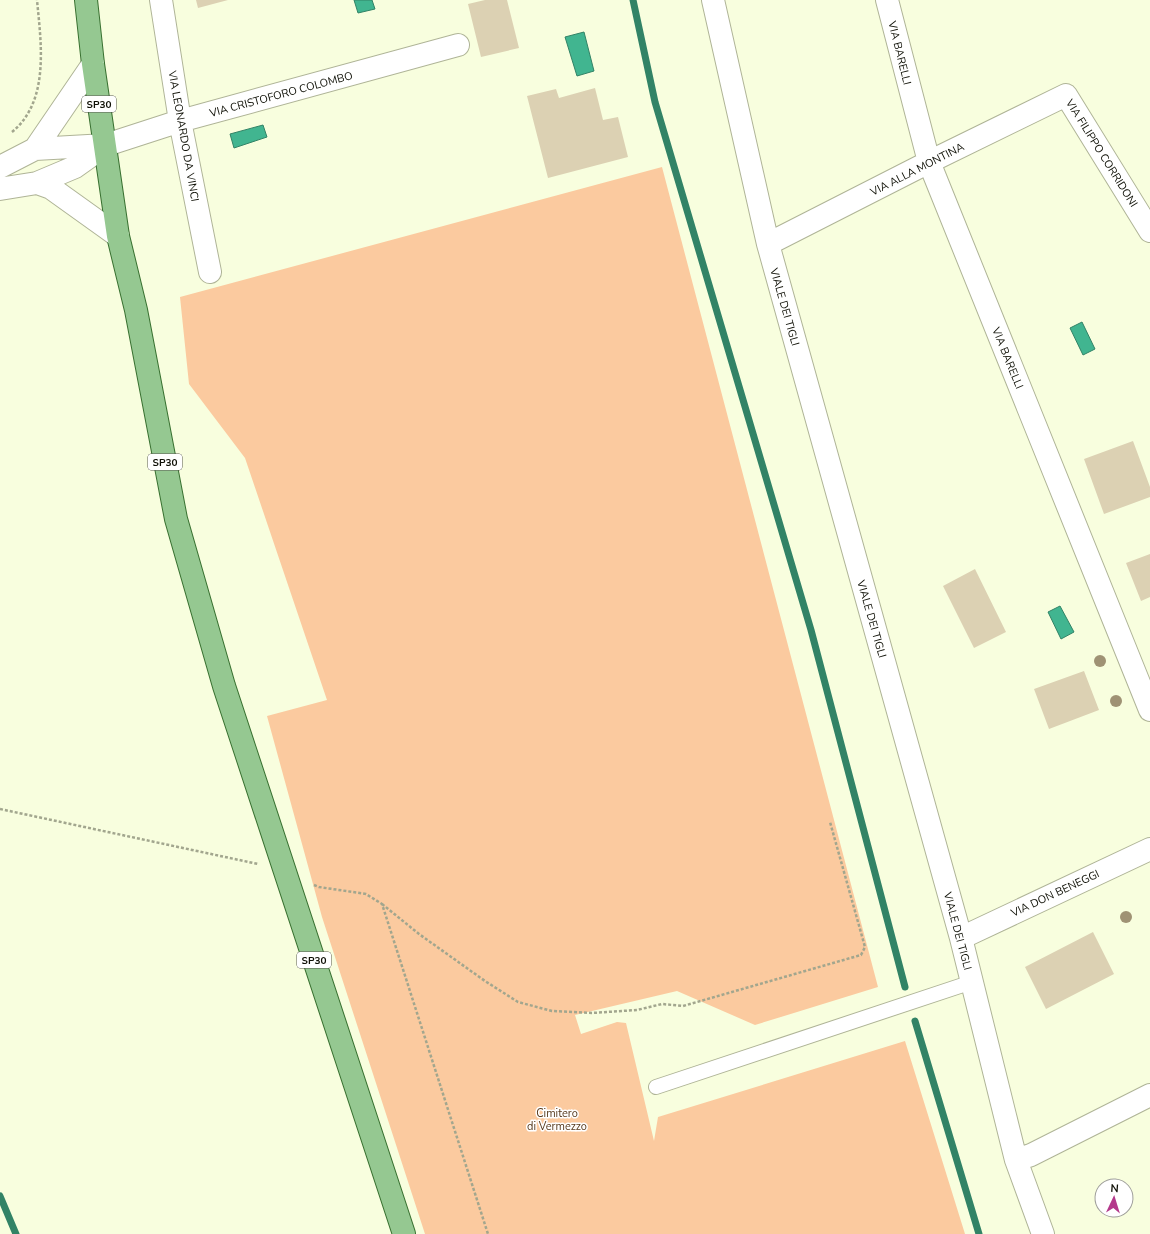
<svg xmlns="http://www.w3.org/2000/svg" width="1150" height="1234" font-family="'Nunito Sans',sans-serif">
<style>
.green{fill:#fbca9f}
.water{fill:#41b590;stroke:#328366}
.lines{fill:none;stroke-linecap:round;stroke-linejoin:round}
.stream{stroke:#328366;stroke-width:7}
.building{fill:#dcd1b3}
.service-casing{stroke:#afb497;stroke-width:16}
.minor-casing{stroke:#afb497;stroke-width:24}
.primary-casing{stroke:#387030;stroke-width:24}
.path{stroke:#a2a68e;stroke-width:2.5;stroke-dasharray:3 2;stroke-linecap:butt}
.service{stroke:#fff;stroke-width:14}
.minor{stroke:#fff;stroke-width:22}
.primary{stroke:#95c891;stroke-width:22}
.tree{fill:#9f9274}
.labels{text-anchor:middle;stroke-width:3;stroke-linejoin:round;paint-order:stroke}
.shield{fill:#fff;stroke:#565750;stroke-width:1}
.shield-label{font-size:10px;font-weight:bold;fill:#0e0f05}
.street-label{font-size:11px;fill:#0e0f05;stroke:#fff}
.park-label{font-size:11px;fill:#573a1d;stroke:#fff}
</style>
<rect width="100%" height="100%" fill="#f8fede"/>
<path class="green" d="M662,167L878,987L755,1025L677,991L575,1015L581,1034L617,1022L626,1023L654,1141L658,1117L905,1041L965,1234H425L322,917L267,716L327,700L245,458L189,384L180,297Z"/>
<path class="water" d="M354,0H372L375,9L358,13Z
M584,32L594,71L577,76L565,37Z
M263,125L267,137L234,148L230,134Z
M1082,322L1095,349L1083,355L1070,328Z
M1060,606L1074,632L1061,639L1048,612Z"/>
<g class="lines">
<path class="stream" d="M633,0L655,102L811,630L905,987
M915,1021L979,1234
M0,1196L16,1234"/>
</g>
<path class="building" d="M196,0H228L198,8Z
M485,0H507L519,48L481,57L468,4Z
M595,88L603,120L618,117L628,157L548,178L527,96L556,89L559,98Z
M1133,441L1150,487V497L1104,514L1084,459Z
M1150,554V597L1141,601L1126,563Z
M975,569L1006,632L974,648L943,586Z
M1084,671L1099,710L1049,729L1034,689Z
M1093,932L1114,974L1046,1009L1025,967Z"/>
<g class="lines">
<g class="service-casing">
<path id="service" d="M656,1087L972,982"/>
</g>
<g class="minor-casing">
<path id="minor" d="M161,0L180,121L210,272
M713,0L768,244L961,938L1016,1160L1043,1234
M887,0L929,162L1150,710
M35,149L93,64
M0,167L35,149L106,145L180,121L458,45
M37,183L51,188L118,236
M0,189L37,183L75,167L106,145
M768,244L929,162L1066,95L1150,231
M961,938L1150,849
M1016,1160L1031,1155L1150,1095"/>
</g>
<g class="primary-casing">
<path id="primary" d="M86,0L93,64L118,236L136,310L176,519L224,686L404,1234"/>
</g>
<path class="path" d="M12,132C50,101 41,43 37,0
M0,809L258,864
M314,885L319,887L366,894L382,904L488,1234
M382,904L419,934L485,981L518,1002L552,1011L592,1013L637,1010L662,1004L683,1006L861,955L865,947L830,822"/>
<use href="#service" class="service"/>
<use href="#minor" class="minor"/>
<use href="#primary" class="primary"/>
</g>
<g class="tree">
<circle cx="1100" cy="661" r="6"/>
<circle cx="1116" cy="701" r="6"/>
<circle cx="1126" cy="917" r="6"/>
</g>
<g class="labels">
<g class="shield">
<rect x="82" y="96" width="34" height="16" rx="3"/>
<rect x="148" y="454" width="34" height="16" rx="3"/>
<rect x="297" y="952" width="34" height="16" rx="3"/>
</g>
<g class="shield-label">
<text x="99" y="108">SP30</text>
<text x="165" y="466">SP30</text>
<text x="314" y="964">SP30</text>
</g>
<g class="street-label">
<text transform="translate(900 53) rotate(76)" y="4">VIA BARELLI</text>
<text transform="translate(281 94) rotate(-15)" y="4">VIA CRISTOFORO COLOMBO</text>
<text transform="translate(184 136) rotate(80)" y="4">VIA LEONARDO DA VINCI</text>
<text transform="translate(1102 153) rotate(58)" y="4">VIA FILIPPO CORRIDONI</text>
<text transform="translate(917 169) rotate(-27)" y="4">VIA ALLA MONTINA</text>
<text transform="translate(785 307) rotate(74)" y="4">VIALE DEI TIGLI</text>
<text transform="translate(1008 358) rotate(68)" y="4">VIA BARELLI</text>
<text transform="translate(872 619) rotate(74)" y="4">VIALE DEI TIGLI</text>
<text transform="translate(1055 893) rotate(-25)" y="4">VIA DON BENEGGI</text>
<text transform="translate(958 931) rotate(75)" y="4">VIALE DEI TIGLI</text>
</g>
<g class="park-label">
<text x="557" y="1117">Cimitero<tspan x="557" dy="13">di Vermezzo</tspan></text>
</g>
</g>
<g transform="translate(1114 1198) rotate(4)"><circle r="19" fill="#ffffff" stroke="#9f9f9b"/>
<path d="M0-3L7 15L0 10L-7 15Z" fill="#b4398b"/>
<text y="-6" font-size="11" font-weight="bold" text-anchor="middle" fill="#0e0f05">N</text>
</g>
</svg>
